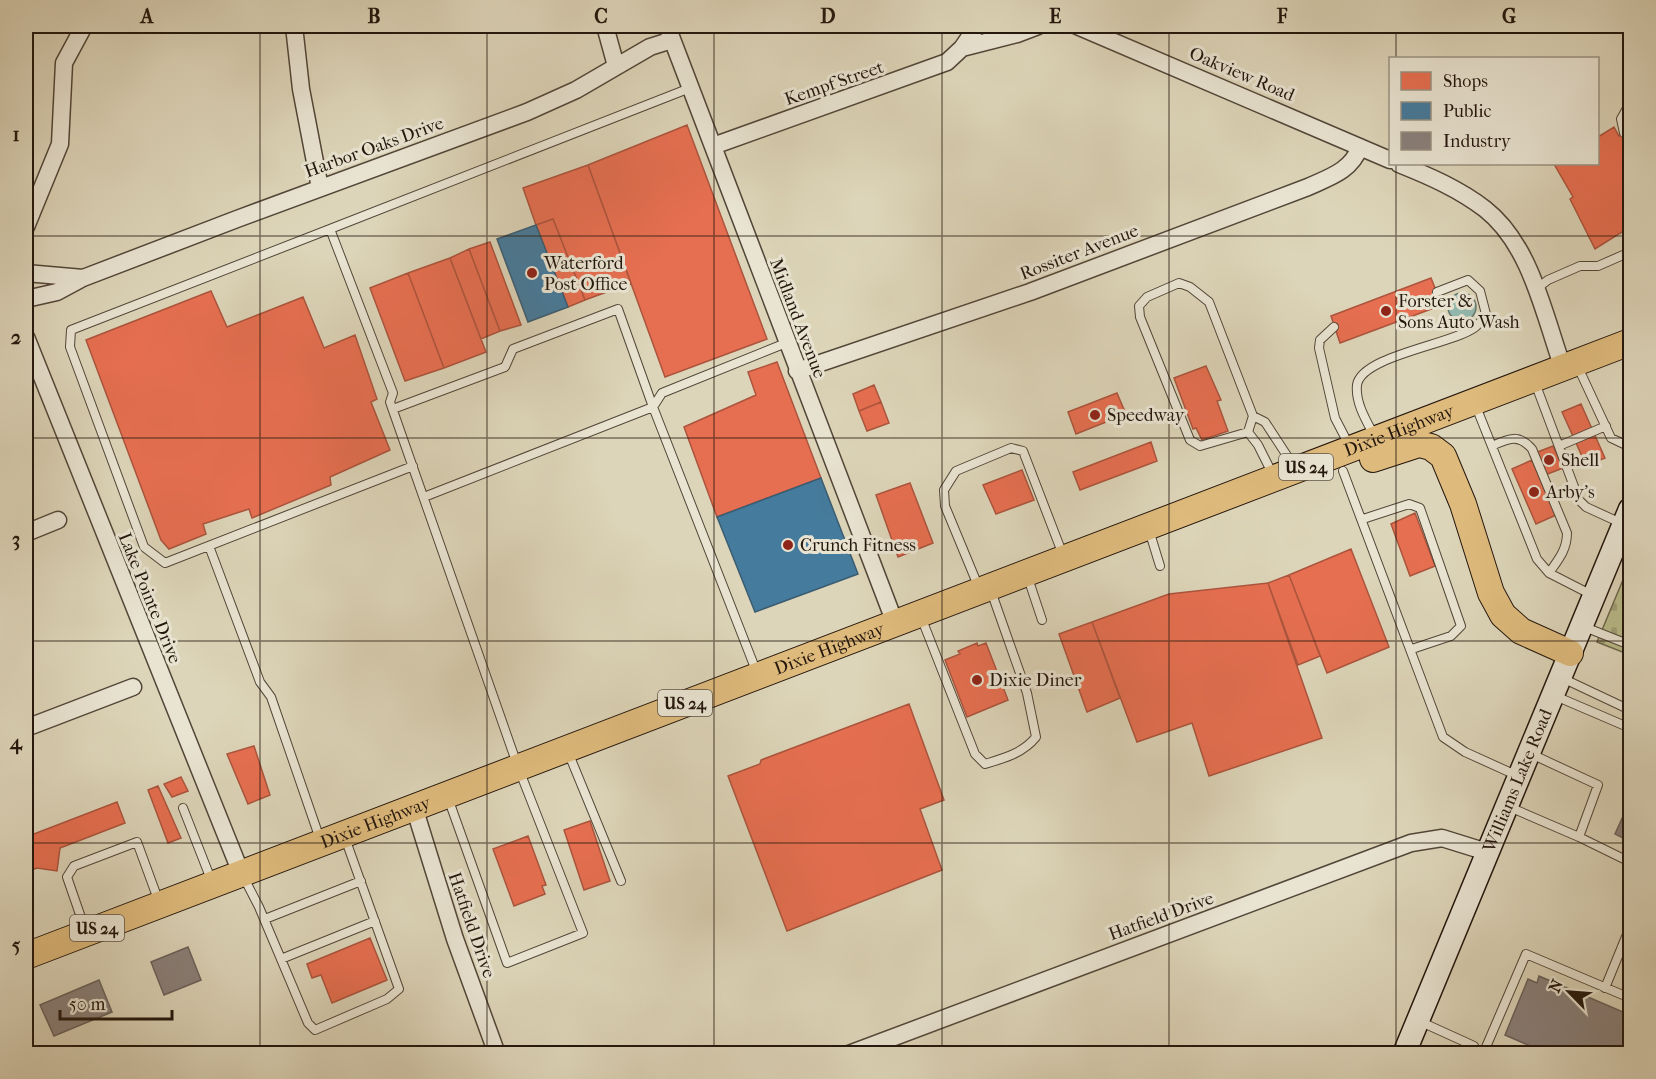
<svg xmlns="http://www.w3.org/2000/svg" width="1656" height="1079" font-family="'IM FELL French Canon',serif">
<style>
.cemetery{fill:url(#cemetery-stones);stroke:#6e684c;stroke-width:1.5}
.water{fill:#93b9af;stroke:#66786e;stroke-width:1.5}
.shops{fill:#e76f51;stroke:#ac543d;stroke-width:1.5}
.public{fill:#457b9d;stroke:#3b5d72;stroke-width:1.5}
.industry{fill:#8a817c;stroke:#6b615b;stroke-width:1.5}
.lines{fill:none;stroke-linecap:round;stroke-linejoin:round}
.service-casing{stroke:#524638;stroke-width:10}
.minor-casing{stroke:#524638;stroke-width:19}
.secondary-casing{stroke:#23160d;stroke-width:25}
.primary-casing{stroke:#23160d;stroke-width:28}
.service{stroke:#e9e4d2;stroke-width:8}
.minor{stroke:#e9e4d2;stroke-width:16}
.secondary{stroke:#e9e4d2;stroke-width:22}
.primary{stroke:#deba7c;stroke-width:26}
.grid{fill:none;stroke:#23160d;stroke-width:1.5;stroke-opacity:0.55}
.poi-dot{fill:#8f2418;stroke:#e9e4d2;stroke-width:2}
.labels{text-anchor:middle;stroke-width:6;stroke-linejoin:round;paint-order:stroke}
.shield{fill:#e9e4d2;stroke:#5e5448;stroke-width:1.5}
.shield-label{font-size:16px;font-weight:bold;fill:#23160d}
.street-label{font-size:18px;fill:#23160d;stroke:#e9e4d2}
.poi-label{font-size:18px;fill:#23160d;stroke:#e9e4d2;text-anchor:start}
.neatline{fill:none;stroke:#23160d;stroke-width:2}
.grid-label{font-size:20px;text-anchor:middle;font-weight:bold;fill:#23160d}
</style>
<defs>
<pattern id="cemetery-stones" width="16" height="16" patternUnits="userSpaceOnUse" patternTransform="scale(1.5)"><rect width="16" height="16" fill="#b9bb8a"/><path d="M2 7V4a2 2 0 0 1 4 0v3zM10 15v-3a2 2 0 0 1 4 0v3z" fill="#9fa076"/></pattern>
</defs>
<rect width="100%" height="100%" fill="#ddd5b9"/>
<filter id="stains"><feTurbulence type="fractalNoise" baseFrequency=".00333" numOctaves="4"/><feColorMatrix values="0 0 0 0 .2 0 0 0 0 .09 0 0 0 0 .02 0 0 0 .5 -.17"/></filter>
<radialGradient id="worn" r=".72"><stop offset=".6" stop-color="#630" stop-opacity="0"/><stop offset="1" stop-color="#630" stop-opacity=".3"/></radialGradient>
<path class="cemetery" d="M1630,563V655L1597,642Z"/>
<path class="water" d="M1448 307a14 14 0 1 1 28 0a14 14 0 1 1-28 0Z"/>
<path class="shops" d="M687,125L767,339L665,377L588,165Z
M1614,127L1619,136L1630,131V227L1595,249L1570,199L1573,197L1554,164H1598V137Z
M588,165L631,283L585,300L553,219L536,225L523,188Z
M553,219L585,300L568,307L536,225Z
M490,242L521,325L500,331L469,249Z
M469,249L500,331L481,339L450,258Z
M450,258L486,352L444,368L408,273Z
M408,273L444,368L405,381L370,288Z
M1431,278L1442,305L1340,343L1331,316Z
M211,291L227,327L303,297L324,348L355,335L377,399L371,402L390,450L330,477L331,485L252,518L249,509L203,524L206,534L169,549L161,540L86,340Z
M777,362L821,478L717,517L684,427L756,395L748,372Z
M1206,366L1221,400L1217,401L1228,431L1202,440L1196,428L1193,429L1174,378Z
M874,385L881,402L859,411L853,394Z
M1117,393L1126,414L1076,434L1068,412Z
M881,402L889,423L867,431L859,411Z
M1581,404L1605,458L1586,465L1562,412Z
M1151,442L1157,461L1080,490L1073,472Z
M1553,446L1563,468L1545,475L1535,453Z
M1532,460L1556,515L1536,524L1512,469Z
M1022,470L1034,500L996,514L983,485Z
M910,483L933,543L898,557L876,495Z
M1415,513L1435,566L1410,576L1391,524Z
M1351,549L1389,647L1327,673L1289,575Z
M1289,575L1320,656L1298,665L1268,583Z
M1268,583L1322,738L1209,776L1192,723L1137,742L1092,622L1169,594Z
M1092,622L1120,698L1087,712L1059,634Z
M977,643L978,646L986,643L1008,700L967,717L945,660L960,654L958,651Z
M909,704L944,800L920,809L942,870L787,931L728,776L760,764L761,760Z
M254,746L270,795L248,804L227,754Z
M181,777L188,791L172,797L164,784Z
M158,786L181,838L168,843L148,790Z
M117,802L125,823L60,848L57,871L37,868L29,871L26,863V837Z
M590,821L610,881L584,890L564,830Z
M528,836L546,885L542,886L545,894L514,906L493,849Z
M370,938L387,980L332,1003L321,975L312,978L307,964Z"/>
<path class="public" d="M536,225L568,307L528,322L497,239Z
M821,478L858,574L755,612L717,517Z"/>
<path class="industry" d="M1629,803L1630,804V846L1627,845L1629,841L1615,834Z
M188,947L201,980L164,995L151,962Z
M1539,976L1630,1015V1054H1549L1505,1035L1528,979L1537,983Z
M99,980L112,1012L54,1036L40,1005Z"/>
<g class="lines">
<g class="service-casing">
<path id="service" d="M1624,133L1621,119L1630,103
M330,229L71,330L70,347L144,547L165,563L413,466
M1179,283L1190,287L1209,302L1253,416L1248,432L1200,446L1190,440L1140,317L1139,306L1147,297Z
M1536,289L1548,280L1580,266H1598L1630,252
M1334,327L1320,340L1319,348L1335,418L1350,447
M1577,365L1611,438L1630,447
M1534,380L1579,500L1586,507L1623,524
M1475,404L1537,559L1549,573L1594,596
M393,409L505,367L513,349L618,309L653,407L757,673
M1253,416L1265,422L1295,468
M1248,432L1258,445L1273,475
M1375,437C1367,422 1355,403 1357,385C1361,356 1452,344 1474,328C1479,325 1483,318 1486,314L1480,291L1468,280L1437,292
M1492,446C1509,438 1519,434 1532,449L1567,533C1567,550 1558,560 1549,573
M1559,446L1606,426
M1343,471L1443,737L1465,752L1518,776
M424,497L653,407L662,393L786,343
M1363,519L1409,504L1420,508L1461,626L1451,636L1412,649
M1149,530L1160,566
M209,546L260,682L271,697L320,839
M1027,575L1042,620
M979,588L945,506L944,490L956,471L1011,448L1023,451L1063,555
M921,617L975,754L985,764C1005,758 1023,753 1036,737L1027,693L991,591
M1582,626L1630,645
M1560,677L1630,710
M1553,695L1630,728
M568,752L621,881
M1529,753L1598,785L1579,837L1630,862
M448,798L507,963L583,933L518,767L390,402L393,393L330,229L690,88
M1507,806L1579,837
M183,808L212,882
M243,876L259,907L308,1023L315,1030L387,999L399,989L345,838
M265,919L361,881
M85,929L67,877L74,866L137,842L159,902
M281,959L375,921
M1605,988L1630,927
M1419,1021L1474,1046L1476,1054
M1407,1047L1424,1054
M1486,1047L1500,1054
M1483,1054L1526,954L1630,998"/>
</g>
<g class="minor-casing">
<path id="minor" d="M294,26L301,89L320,188
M605,26L616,66
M667,26L895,623
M1077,26L1390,160
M962,48L1017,34L1038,26
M713,146L947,62L962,48L977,26
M1399,164C1429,176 1459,189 1485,209C1531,245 1544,315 1563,368
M26,227L60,144L64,63L84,26
M26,273L83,278
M26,299L57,292L83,278L237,219L527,112L576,90L650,47L672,40
M26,337L241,873
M797,371L1030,292L1308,187C1330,177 1351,171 1360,147
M26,533L58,520
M26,728L133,687
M414,807L455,939L497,1054
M849,1054L1411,843L1442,838L1487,852"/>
</g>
<g class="secondary-casing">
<g id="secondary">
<path id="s1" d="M1404,1054L1630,509"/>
</g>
</g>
<g class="primary-casing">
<g id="primary">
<path d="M1373,459L1419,444L1431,447L1443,456L1463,504L1491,593L1503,615L1521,631L1570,653"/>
<path id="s2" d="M26,956L1630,342"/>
</g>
</g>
<use href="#service" class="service"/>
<use href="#minor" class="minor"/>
<use href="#secondary" class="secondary"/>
<use href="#primary" class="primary"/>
</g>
<path class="grid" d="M260,26V1054M487,26V1054M714,26V1054M942,26V1054M1169,26V1054M1396,26V58M1396,164V1054M26,236H1630M26,438H1630M26,641H1630M26,843H1630"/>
<g class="poi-dot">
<circle cx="532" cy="273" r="6"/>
<circle cx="1386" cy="311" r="6"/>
<circle cx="1095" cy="415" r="6"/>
<circle cx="1549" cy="460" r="6"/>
<circle cx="1534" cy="492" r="6"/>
<circle cx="788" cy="545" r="6"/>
<circle cx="977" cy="680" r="6"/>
</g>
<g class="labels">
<g class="shield">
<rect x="1279" y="454" width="54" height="26" rx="4.5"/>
<rect x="658" y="690" width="54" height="26" rx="4.5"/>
<rect x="70" y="915" width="54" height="26" rx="4.5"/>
</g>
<g class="shield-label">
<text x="1306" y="473">US 24</text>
<text x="685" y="709">US 24</text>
<text x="97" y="934">US 24</text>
</g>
<g class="street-label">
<text transform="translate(1242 74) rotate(23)" y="6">Oakview Road</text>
<text transform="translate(834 83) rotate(-19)" y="6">Kempf Street</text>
<text transform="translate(374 147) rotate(-20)" y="6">Harbor Oaks Drive</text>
<text transform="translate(1079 252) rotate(-21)" y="6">Rossiter Avenue</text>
<text transform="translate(798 318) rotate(69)" y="6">Midland Avenue</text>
<text dy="6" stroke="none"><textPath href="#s2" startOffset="1470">Dixie Highway</textPath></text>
<text transform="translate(150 598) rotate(68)" y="6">Lake Pointe Drive</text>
<text dy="6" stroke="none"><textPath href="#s2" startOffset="860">Dixie Highway</textPath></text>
<text dy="6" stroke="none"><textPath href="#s1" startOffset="296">Williams Lake Road</textPath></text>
<text dy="6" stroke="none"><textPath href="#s2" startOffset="374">Dixie Highway</textPath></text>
<text transform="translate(1161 916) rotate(-20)" y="6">Hatfield Drive</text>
<text transform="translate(472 925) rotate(71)" y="6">Hatfield Drive</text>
</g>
<g class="poi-label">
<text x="544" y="269">Waterford<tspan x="544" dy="21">Post Office</tspan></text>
<text x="1398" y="307">Forster &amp;<tspan x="1398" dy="21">Sons Auto Wash</tspan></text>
<text x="1107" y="421">Speedway</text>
<text x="1561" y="466">Shell</text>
<text x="1546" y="498">Arby's</text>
<text x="800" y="551">Crunch Fitness</text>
<text x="989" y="686">Dixie Diner</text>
</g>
</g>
<rect width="1656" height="1079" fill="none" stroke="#ddd5b9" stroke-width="66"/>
<rect x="1389" y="57" width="210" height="108" fill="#e9e4d2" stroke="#9a9283" stroke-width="1.5"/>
<rect x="1401" y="72" width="30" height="18" fill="#e76f51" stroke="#9a9283" stroke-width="1.5"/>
<text x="1443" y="87" font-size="18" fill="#23160d">Shops</text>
<rect x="1401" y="102" width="30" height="18" fill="#457b9d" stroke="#9a9283" stroke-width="1.5"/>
<text x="1443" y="117" font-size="18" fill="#23160d">Public</text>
<rect x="1401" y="132" width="30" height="18" fill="#8a817c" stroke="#9a9283" stroke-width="1.5"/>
<text x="1443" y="147" font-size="18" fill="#23160d">Industry</text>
<g transform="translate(1569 992) rotate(295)" stroke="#e9e4d2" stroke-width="4.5" paint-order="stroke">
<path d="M0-4.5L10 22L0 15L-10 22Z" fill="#23160d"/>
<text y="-9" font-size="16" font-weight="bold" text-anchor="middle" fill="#23160d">N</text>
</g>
<path d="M60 1010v9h112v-9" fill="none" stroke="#23160d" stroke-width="3"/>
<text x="69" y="1010" font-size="18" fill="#23160d" stroke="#e9e4d2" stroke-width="4.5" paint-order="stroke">50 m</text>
<rect x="33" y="33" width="1590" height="1013" class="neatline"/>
<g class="grid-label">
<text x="147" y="23">A</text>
<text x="374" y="23">B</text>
<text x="601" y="23">C</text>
<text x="828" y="23">D</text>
<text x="1055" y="23">E</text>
<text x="1282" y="23">F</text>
<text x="1509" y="23">G</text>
<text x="16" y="141">1</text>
<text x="16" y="344">2</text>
<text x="16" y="546">3</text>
<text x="16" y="749">4</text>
<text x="16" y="952">5</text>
</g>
<rect width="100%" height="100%" filter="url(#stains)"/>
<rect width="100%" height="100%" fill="url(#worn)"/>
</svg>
